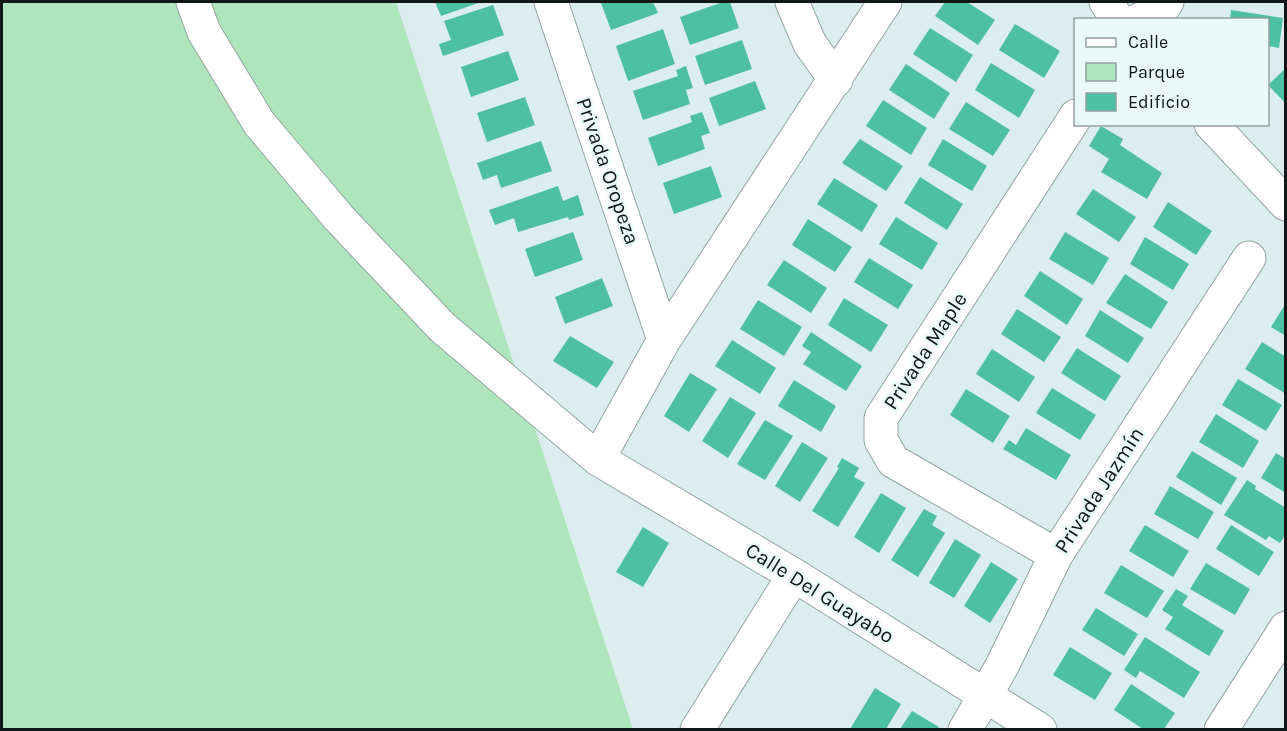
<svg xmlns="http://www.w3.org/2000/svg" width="1287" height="731" font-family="Karla,sans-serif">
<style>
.green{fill:#aee5bd}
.building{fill:#4dc0a3}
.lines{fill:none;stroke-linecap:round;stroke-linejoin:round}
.minor-casing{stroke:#94a4a3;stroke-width:35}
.secondary-casing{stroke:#94a4a3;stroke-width:35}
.minor{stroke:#fff;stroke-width:33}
.secondary{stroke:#fff;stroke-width:33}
.labels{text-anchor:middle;stroke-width:5;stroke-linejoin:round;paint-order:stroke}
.street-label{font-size:21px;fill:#111717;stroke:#e9faf9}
</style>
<rect width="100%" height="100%" fill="#dbedec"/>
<path class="green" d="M2,2H396L633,729H2Z"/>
<path class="building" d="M435,2H481L441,16Z
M604,2H653L658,13L611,30L601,3Z
M723,2H730L739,28L690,45L680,17Z
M945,2H967L995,20L978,45L935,16Z
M493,5L504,35L443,56L439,44L451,40L444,21Z
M1231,10L1283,18L1279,48L1268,46V20H1230Z
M1015,24L1060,51L1044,78L999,50Z
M930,28L973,55L956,82L913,54Z
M663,29L675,64L628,81L616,46Z
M742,40L752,69L705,85L695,56Z
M508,51L519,80L471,97L461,67Z
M991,63L1035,90L1019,118L975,90Z
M906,64L950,93L934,119L889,90Z
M686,66L693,88L686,90L690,104L643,120L633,91L678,76L676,70Z
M1286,68V104L1268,85Z
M755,81L766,109L719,126L709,98Z
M525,97L535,125L487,142L477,113Z
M883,100L927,128L911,155L866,126Z
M966,102L1010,130L993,156L949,129Z
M702,112L710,133L701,136L705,149L658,166L648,138L692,122L690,116Z
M1101,126L1123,139L1120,145L1162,173L1147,199L1101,172L1109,159L1089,146Z
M860,139L903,166L886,191L842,163Z
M943,139L987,166L972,191L928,165Z
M541,141L552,171L501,188L497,175L483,180L477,163Z
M711,166L722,197L674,214L663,183Z
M920,177L963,204L947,230L904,203Z
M834,178L878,205L862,232L817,204Z
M558,186L563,201L578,195L584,215L569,220L568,217L518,232L514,218L495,225L489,210Z
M1093,189L1136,217L1119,242L1076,214Z
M1168,202L1212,231L1196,255L1153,227Z
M896,217L938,243L922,270L879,244Z
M808,219L852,247L835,272L792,245Z
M573,232L583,260L535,277L525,249Z
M1065,232L1109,258L1093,285L1049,259Z
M1145,237L1189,264L1173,290L1130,264Z
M869,258L913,285L898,309L854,282Z
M784,260L827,288L811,313L767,285Z
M1040,271L1083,299L1067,325L1024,296Z
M1125,274L1168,302L1151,329L1106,303Z
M602,278L613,306L565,324L555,297Z
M844,298L888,325L871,352L828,325Z
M758,300L802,327L784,356L740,329Z
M1286,303V336L1271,327Z
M1017,309L1061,337L1044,362L1001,334Z
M1100,310L1144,338L1128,363L1085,336Z
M811,332L862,366L846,391L803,364L811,352L802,346Z
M570,336L614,362L597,388L553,361Z
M732,340L776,368L760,394L715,366Z
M1262,342L1286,357V394L1245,369Z
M1077,348L1121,376L1105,401L1061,373Z
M992,349L1035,377L1019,402L976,374Z
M690,373L717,389L689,432L664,416Z
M1238,379L1282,405L1266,431L1222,405Z
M794,380L836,406L821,432L778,406Z
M1052,388L1096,415L1080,440L1036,413Z
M966,389L1010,416L993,443L950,415Z
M730,397L756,413L728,458L702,441Z
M1216,414L1259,441L1243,468L1199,442Z
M765,420L793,436L765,480L737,464Z
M1026,428L1071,455L1056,480L1003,449L1009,440L1016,445Z
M802,442L828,458L800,502L775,486Z
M1192,451L1237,478L1221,505L1176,477Z
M1276,453L1286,459V493L1261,478Z
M842,458L859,468L854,477L865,483L838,527L812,511L839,468L837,467Z
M1247,480L1256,486L1255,489L1286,508V534L1280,543L1269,536L1266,540L1224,515Z
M1170,486L1214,512L1198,539L1154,514Z
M881,493L906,508L879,553L854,537Z
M924,509L937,516L932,525L945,533L918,577L891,560Z
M1145,525L1189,551L1173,577L1129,551Z
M1231,525L1274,552L1259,576L1216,549Z
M643,527L669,543L643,587L616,572Z
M955,539L981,555L954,598L929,583Z
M991,562L1018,579L990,623L964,606Z
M1206,563L1250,589L1235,615L1190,589Z
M1121,565L1164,591L1147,618L1104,593Z
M1176,589L1188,596L1182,605L1224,631L1209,656L1165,629L1173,617L1162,610Z
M1096,608L1138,634L1124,656L1082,630Z
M1145,637L1200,672L1184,698L1140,671L1136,678L1124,670Z
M1070,647L1112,673L1095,700L1053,675Z
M1131,684L1175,713L1164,729H1143L1114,710Z
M875,688L901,704L886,729H850Z
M912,711L939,727L938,729H900Z"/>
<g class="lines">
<g class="minor-casing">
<path id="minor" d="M193,2L204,32L259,123L339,218L442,327L598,459L794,575L1040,730
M551,2L664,340
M792,2L810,44L836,80
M1139,20L1161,10L1167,2
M598,459L664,340L885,2
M1056,555L893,461L881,440V418L1076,116
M697,730L794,575
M965,730L1002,666L1056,555L1249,258
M1221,730L1286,628"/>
</g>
<g class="secondary-casing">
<path id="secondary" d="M1106,2L1118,20
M1211,124L1286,204"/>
</g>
<use href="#minor" class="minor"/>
<use href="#secondary" class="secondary"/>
</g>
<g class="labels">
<g class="street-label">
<text transform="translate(608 171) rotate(71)" y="7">Privada Oropeza</text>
<text transform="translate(925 351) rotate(-57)" y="7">Privada Maple</text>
<text transform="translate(1099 490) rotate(-57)" y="7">Privada Jazmín</text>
<text transform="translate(820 593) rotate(32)" y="7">Calle Del Guayabo</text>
</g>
</g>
<rect width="1287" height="731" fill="none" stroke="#111717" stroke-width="6"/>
<rect x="1074" y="18" width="195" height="108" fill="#e9faf9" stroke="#939f9f" stroke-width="1.5"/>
<rect x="1086" y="38" width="30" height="9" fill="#ffffff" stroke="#939f9f" stroke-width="1.5"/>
<text x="1128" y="48" font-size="18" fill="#111717">Calle</text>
<rect x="1086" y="63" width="30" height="18" fill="#aee5bd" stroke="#939f9f" stroke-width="1.5"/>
<text x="1128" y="78" font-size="18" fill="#111717">Parque</text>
<rect x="1086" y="93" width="30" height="18" fill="#4dc0a3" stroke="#939f9f" stroke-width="1.5"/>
<text x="1128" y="108" font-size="18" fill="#111717">Edificio</text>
</svg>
